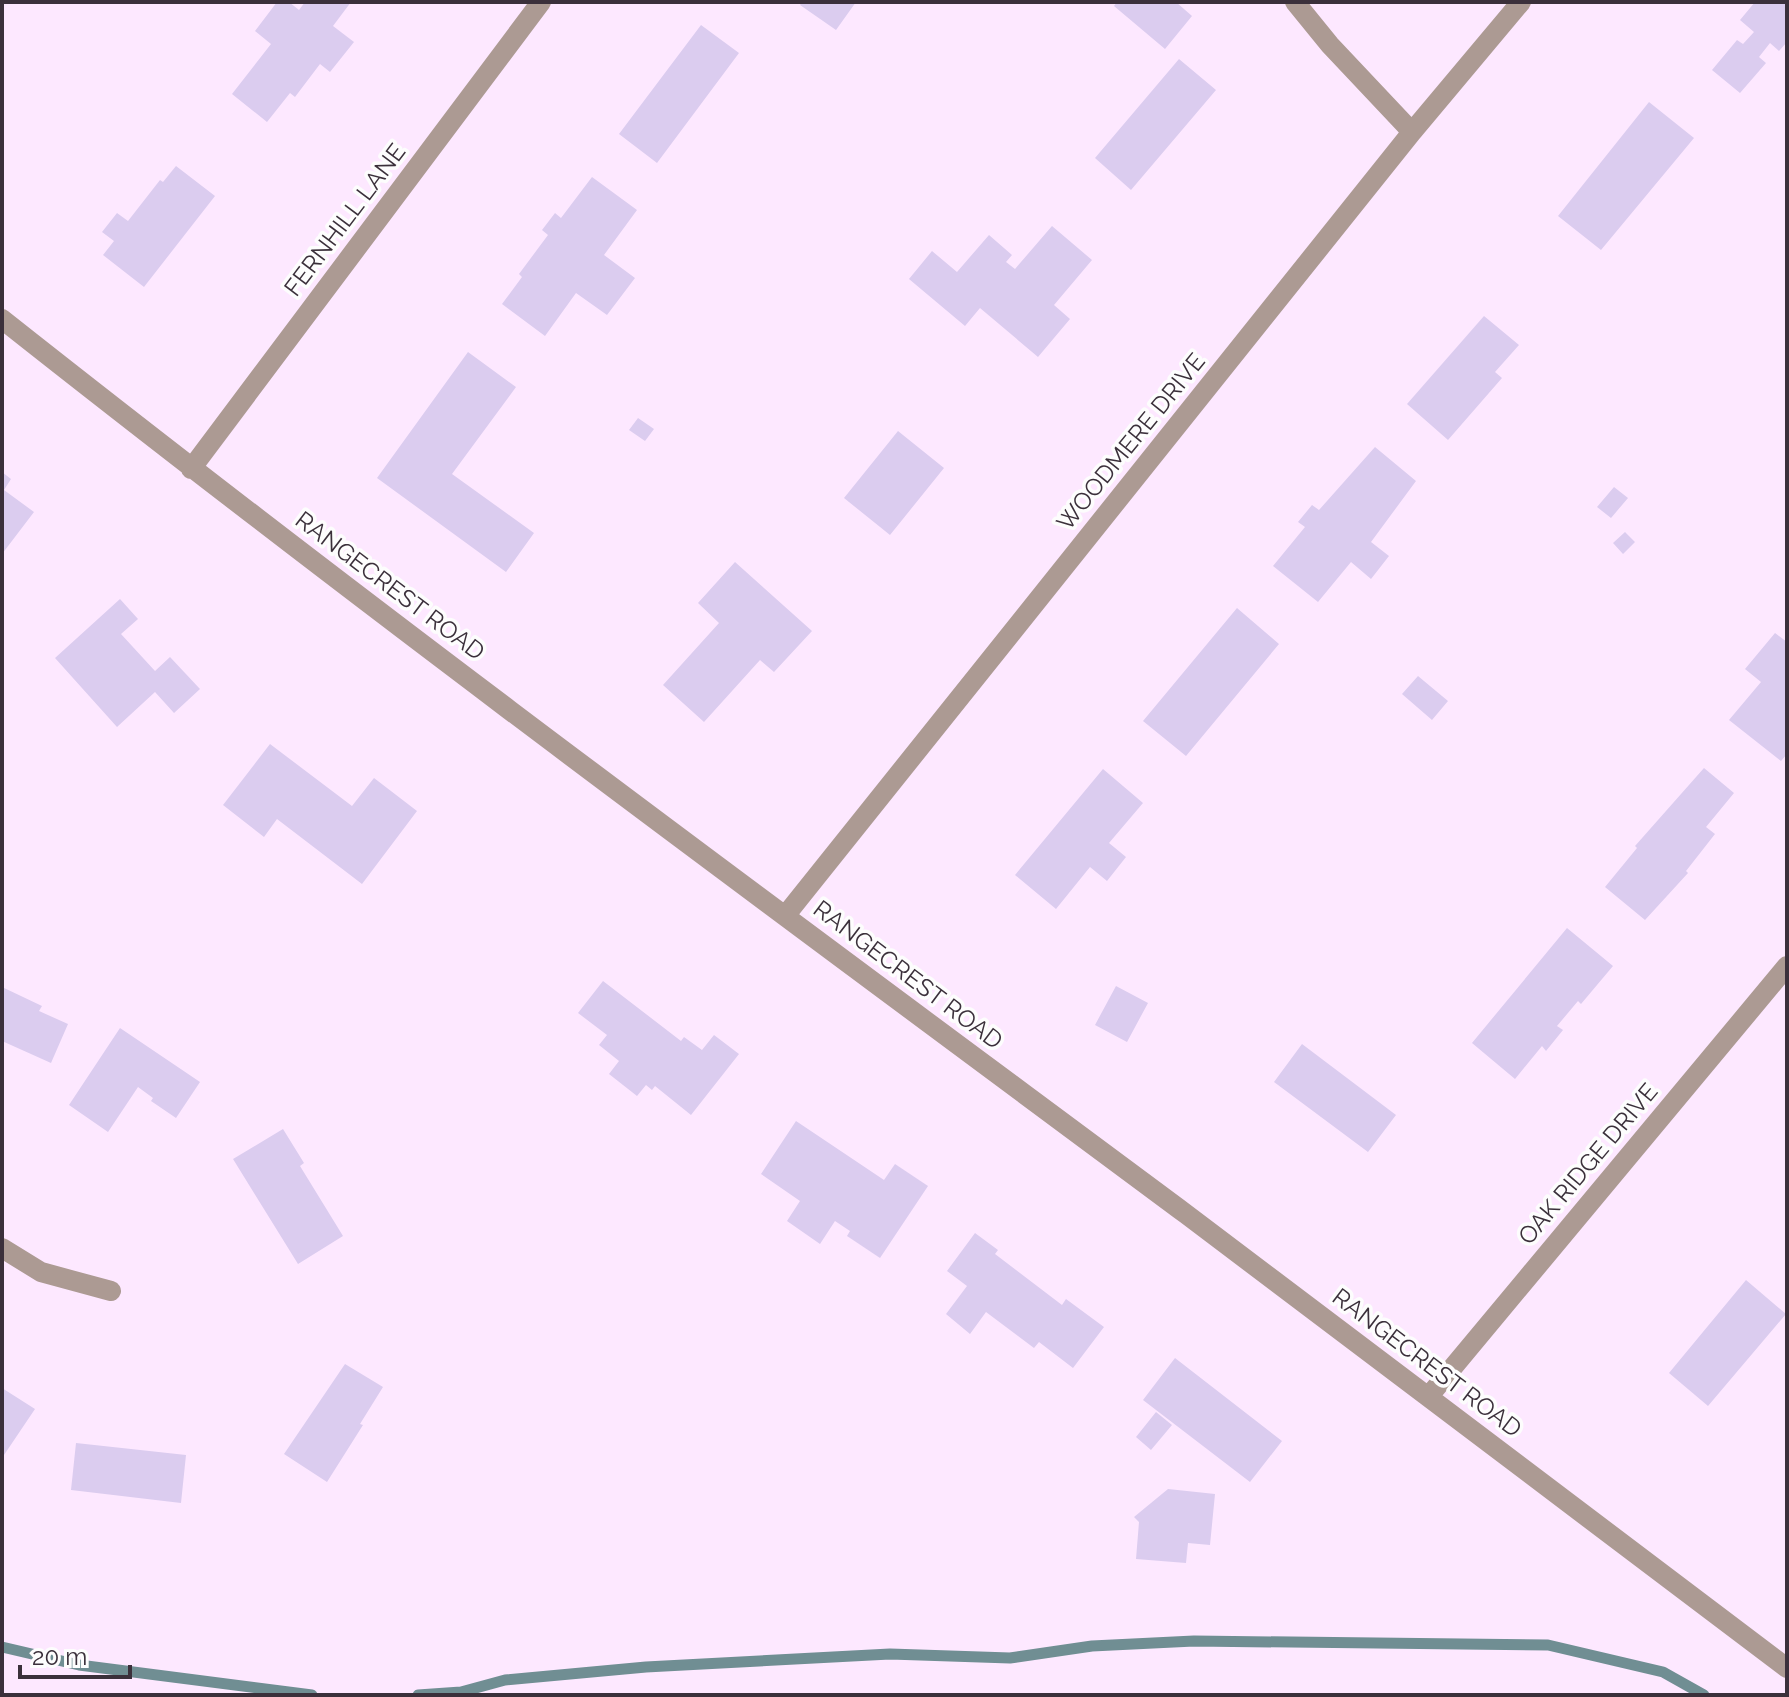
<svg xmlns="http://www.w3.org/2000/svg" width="1789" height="1697" font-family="Raleway,sans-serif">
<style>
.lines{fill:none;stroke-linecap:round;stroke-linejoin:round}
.stream{stroke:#708e93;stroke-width:11}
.building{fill:#dbccef}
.minor{stroke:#ac9a93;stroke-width:20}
.labels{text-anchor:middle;stroke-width:7;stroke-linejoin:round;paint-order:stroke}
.street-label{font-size:24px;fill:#3b303b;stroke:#fdfdfd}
</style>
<rect width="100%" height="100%" fill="#fde8ff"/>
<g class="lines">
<path class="stream" d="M2,1647L79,1665L312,1695
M418,1695L461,1692L505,1680L646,1667L890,1654L1010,1658L1092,1646L1194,1641L1548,1645L1663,1672L1704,1695"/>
</g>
<path class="building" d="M277,2H289L299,10L305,2H351L333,26L354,42L330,72L320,64L295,97L290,93L267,122L232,94L271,44L255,31Z
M802,2H856L836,30L800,5Z
M1117,2H1176L1192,16L1165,49L1114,6Z
M1755,2H1787V42L1779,51L1770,43L1759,57L1766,63L1740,93L1712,70L1737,40L1743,44L1754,32L1740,20Z
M701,25L739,53L657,163L619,134Z
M1179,59L1216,90L1131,190L1095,158Z
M1649,102L1694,138L1601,250L1558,216Z
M176,166L215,196L144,287L103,255L114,241L102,232L117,213L128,221L160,180L163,182Z
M592,177L637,210L604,255L635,278L607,315L576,293L545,336L502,304L522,277L519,274L548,235L542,230L555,213L561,218Z
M1052,226L1092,260L1054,305L1070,319L1038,357L980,308L965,326L909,279L932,251L957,272L989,235L1012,255L1006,262L1015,269Z
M1484,316L1519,345L1495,372L1502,378L1448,440L1407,404Z
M468,352L516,387L452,474L534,533L506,572L377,478Z
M638,418L654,429L645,441L629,430Z
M898,431L944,468L890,535L844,498Z
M1375,447L1416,481L1371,542L1389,556L1371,579L1351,562L1318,602L1273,566L1305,527L1298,522L1312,505L1319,510Z
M2,472L11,479L4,490L34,512L2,554Z
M1614,487L1628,498L1611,518L1597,507Z
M1625,532L1635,542L1623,554L1613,543Z
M735,562L812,631L774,672L760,660L704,722L663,685L719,623L698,603Z
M120,599L138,619L121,634L155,671L170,657L200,689L174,713L155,692L117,727L55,658Z
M1237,608L1279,644L1186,756L1143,721Z
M1775,633L1787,642V754L1781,761L1729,720L1761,682L1745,669Z
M1418,676L1448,701L1432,720L1402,694Z
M270,744L352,806L374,778L417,811L362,884L277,819L264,837L223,805Z
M1704,768L1734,793L1706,827L1715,834L1686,871L1688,873L1645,920L1605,887L1637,848L1635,846Z
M1103,769L1143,803L1109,843L1126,857L1107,881L1090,867L1056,909L1015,875Z
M1567,928L1613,966L1581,1004L1578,1001L1557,1026L1563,1030L1546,1051L1542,1046L1515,1079L1472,1043Z
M603,981L681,1041L684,1037L702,1050L714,1035L739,1054L691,1115L655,1086L652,1090L646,1085L637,1096L609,1074L619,1061L599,1045L607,1035L578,1013Z
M1116,986L1148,1003L1127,1042L1095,1025Z
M2,987L42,1006L39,1011L68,1024L51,1063L2,1041Z
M120,1028L200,1082L176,1118L151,1101L153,1098L138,1087L108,1132L69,1105Z
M1302,1044L1396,1115L1368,1152L1274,1082Z
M796,1121L884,1180L895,1164L928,1186L880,1258L847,1236L850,1231L835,1221L820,1244L787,1221L800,1201L761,1174Z
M283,1129L304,1163L300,1166L343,1236L298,1264L233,1159Z
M975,1233L998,1250L995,1254L1062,1305L1066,1299L1104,1327L1073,1368L1039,1342L1034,1348L986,1312L970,1334L946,1314L967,1286L947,1271Z
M1746,1280L1786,1314L1708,1406L1669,1373Z
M1175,1358L1282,1441L1250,1482L1143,1400Z
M345,1364L383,1387L360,1424L363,1425L327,1482L284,1454Z
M2,1388L35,1409L4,1455L2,1454Z
M1156,1412L1172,1425L1151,1450L1136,1437Z
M76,1443L186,1455L181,1503L71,1490Z
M1168,1489L1215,1494L1210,1545L1188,1543L1186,1563L1136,1559L1139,1522L1134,1517Z"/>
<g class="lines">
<path class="minor" d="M1295,2L1330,45L1412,132
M2,319C390,626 789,919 1186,1214C1387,1364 1587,1516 1787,1668
M191,469L541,2
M785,916L1412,132L1521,2
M2,1248L41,1272L111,1291
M1429,1396L1787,966"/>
</g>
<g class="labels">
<g class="street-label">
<text transform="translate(345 220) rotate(-53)" y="8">FERNHILL LANE</text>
<text transform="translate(1131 442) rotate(-51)" y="8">WOODMERE DRIVE</text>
<text transform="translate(390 586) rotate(37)" y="8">RANGECREST ROAD</text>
<text transform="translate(908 975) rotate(37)" y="8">RANGECREST ROAD</text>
<text transform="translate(1588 1164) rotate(-50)" y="8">OAK RIDGE DRIVE</text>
<text transform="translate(1427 1363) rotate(37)" y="8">RANGECREST ROAD</text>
</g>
</g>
<rect width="1789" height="1697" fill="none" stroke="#3b303b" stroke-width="8"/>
<path d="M20 1665v12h110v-12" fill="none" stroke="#3b303b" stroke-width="4"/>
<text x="32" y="1665" font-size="24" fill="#3b303b" stroke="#fdfdfd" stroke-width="6" paint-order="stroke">20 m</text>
</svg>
